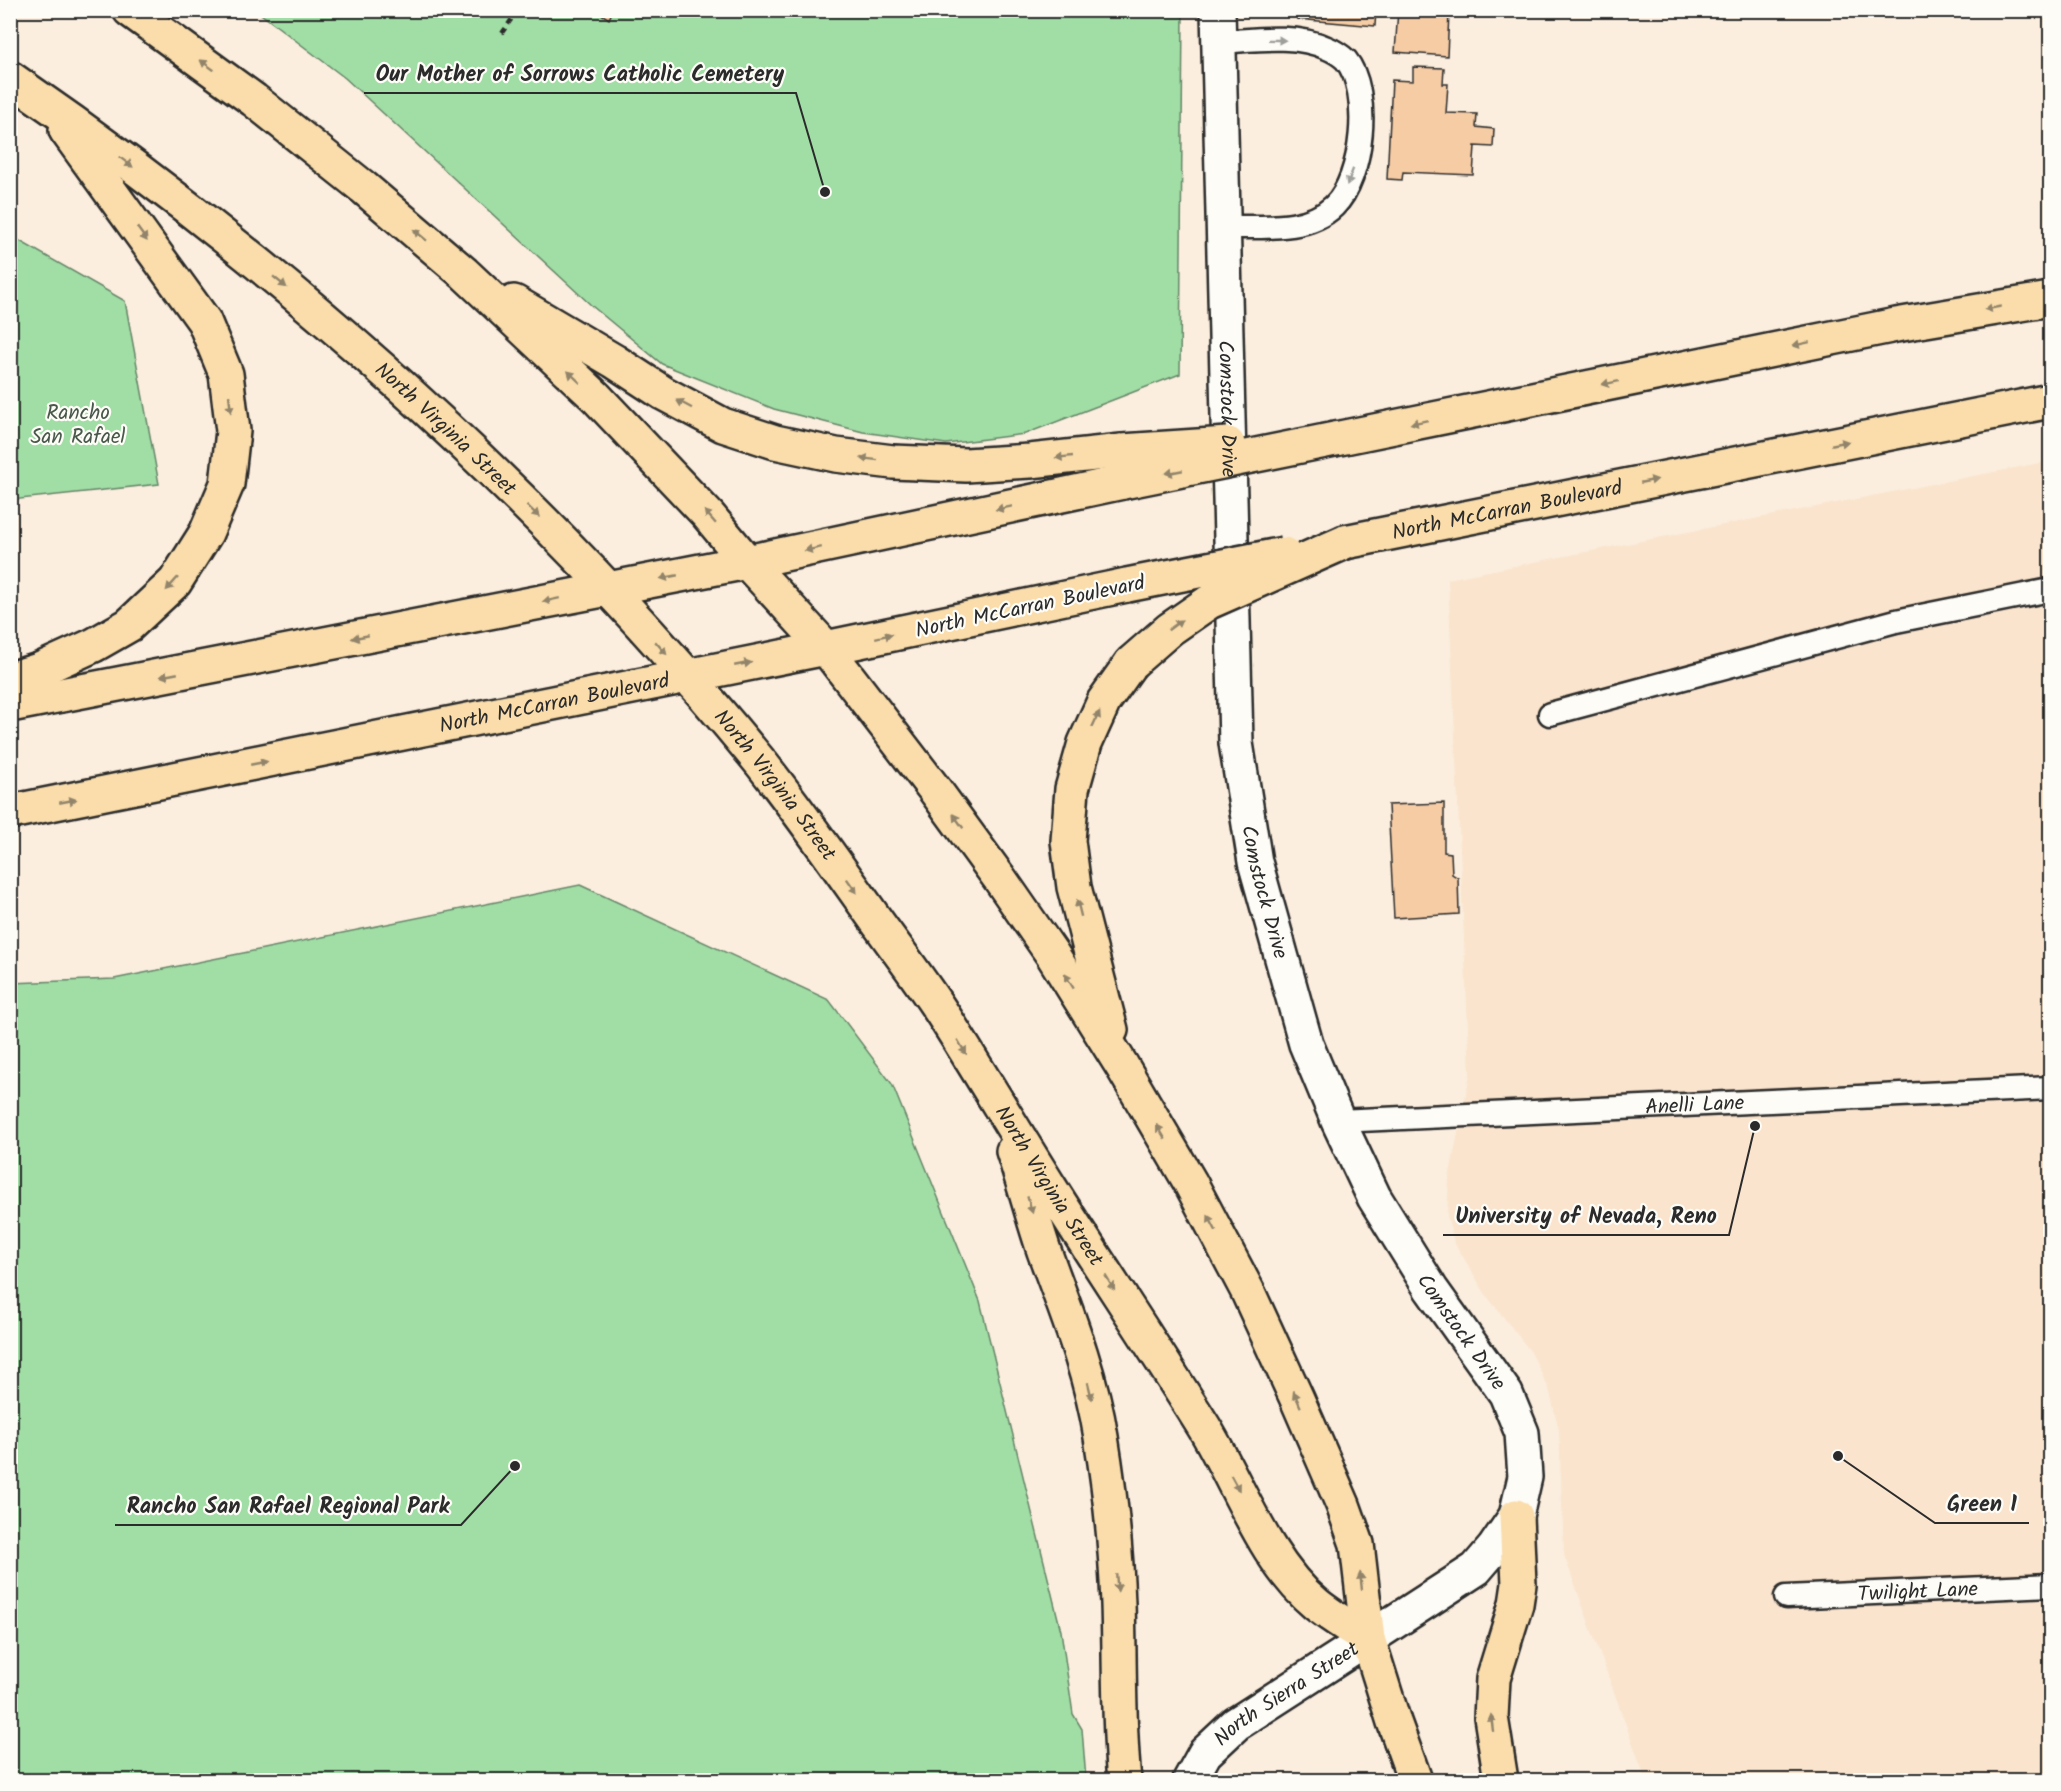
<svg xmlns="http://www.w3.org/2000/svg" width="2061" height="1791" font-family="Kalam,sans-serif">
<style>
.built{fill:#fae4cd}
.green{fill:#a0dea5;stroke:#668468;stroke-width:1.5}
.building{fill:#f6cca5;stroke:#2b2b2b;stroke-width:1.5}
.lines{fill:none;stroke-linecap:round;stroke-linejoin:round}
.lane-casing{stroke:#2b2b2b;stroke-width:27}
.street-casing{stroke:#2b2b2b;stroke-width:38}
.secondary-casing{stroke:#2b2b2b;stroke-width:38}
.primary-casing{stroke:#2b2b2b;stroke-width:38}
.path{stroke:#2b2b2b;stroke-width:4;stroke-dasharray:6 4.5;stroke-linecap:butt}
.lane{stroke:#fdfcf7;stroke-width:22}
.street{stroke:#fdfcf7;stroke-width:33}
.secondary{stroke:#fdfcf7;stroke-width:33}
.primary{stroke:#faddab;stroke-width:33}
.primary-bridge-casing{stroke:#2b2b2b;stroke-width:38;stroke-linecap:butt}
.primary-bridge{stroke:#faddab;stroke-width:33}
.oneway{fill:#9e9e9b}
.oneway2{fill:#92846b}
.labels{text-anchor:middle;stroke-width:4.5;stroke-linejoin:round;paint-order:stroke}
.street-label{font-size:21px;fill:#2b2b2b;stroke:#fdfcf7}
.park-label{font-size:21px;fill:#48584a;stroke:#fdfcf7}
.leader{fill:none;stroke:#2b2b2b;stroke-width:2}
.callout-dot{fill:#2b2b2b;stroke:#fdfcf7;stroke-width:2}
.callout-label{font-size:22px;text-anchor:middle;font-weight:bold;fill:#2b2b2b;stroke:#fdfcf7;stroke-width:4.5;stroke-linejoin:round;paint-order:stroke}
</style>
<rect width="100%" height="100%" fill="#fbeede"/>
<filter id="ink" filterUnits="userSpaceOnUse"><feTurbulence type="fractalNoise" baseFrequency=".0167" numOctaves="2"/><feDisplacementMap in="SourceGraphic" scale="12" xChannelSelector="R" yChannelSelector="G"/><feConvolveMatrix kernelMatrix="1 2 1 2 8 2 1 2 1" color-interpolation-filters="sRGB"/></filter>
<g filter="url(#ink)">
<path class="built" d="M2050,461V1780H1646L1564,1555L1559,1430L1549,1389L1531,1352L1486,1295L1454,1242L1447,1216L1449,1178L1470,1074L1448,579Z"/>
<path class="green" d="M257,11H1183L1180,374L1025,434L946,444L863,432L774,409L662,364L592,306L345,78Z
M11,236L125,301L159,484L11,500Z
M580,885L829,1000L892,1084L980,1301L1061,1631L1073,1714L1082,1729L1086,1780H11V983L114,979Z"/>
<path class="building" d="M595,10H613L609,19Z
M1298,10H1376L1375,26L1297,19Z
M1398,10H1443V13H1449L1447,56L1395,52Z
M1413,67L1444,68L1443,84H1448L1446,113L1477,114L1476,127L1494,129L1493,147L1475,146L1473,175L1403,172L1402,180L1387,179L1392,80L1413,81Z
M1444,803V852L1451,853L1452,874L1458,878L1459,914L1394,918L1388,805Z"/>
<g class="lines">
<g class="lane-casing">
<g id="lane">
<path d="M1219,42C1253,40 1295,33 1327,48C1333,50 1342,56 1346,60C1372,92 1363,178 1334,206C1306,233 1259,226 1224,227"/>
<path d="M1550,714L1896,621L2050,590"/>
<path id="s1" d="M1338,1121L2050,1088"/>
<path id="s2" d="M1786,1597L2050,1585"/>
</g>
</g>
<g class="street-casing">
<g id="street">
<path id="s3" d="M1218,10L1236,743L1255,862L1306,1044L1338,1121L1374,1197L1431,1289L1506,1394L1522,1433L1525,1477L1516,1516L1494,1548L1476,1569L1368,1639"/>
</g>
</g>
<g class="secondary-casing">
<g id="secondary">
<path id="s4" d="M1190,1780L1205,1753L1236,1724L1368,1639"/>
</g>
</g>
<g class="primary-casing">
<g id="primary">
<path d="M130,10L254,100L363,187L464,273L596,397L708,515L747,562L826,648L935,790L1000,879L1052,954L1122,1066L1190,1182L1247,1290L1297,1399L1343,1505L1357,1544L1368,1639L1394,1722L1415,1780"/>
<path id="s5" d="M10,78C290,271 546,500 761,763C800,812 836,864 873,916C895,947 919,978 940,1010C978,1069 1013,1129 1051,1189C1101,1268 1154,1347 1204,1427C1238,1483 1265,1562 1316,1604C1332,1617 1351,1628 1368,1639"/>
<path d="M514,302L614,361L663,393L723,425L775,442L836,455L893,462L966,465L1030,461L1122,451"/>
<path d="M1335,439L1896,325L2050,299"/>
<path id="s6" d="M1345,542L2050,401"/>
<path d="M10,679L39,670L94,645L129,625L175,582L206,533L227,484L233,431L226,374L204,321L66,130"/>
<path d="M10,705L747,562L1123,482"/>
<path id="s7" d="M10,812L826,648L1127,585"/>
<path d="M1111,1030L1074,887L1068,841L1072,789L1085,743L1104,701L1131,663"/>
<path d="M1013,1151C1024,1184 1033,1218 1044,1251C1066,1311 1091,1373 1101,1437C1110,1492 1116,1548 1118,1604C1120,1663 1118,1722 1124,1780"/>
<path d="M1501,1780L1491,1717L1493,1679L1516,1604L1519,1584L1516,1516"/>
</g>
</g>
<path class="path" d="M502,33L518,10"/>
<use href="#lane" class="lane"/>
<use href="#street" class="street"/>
<use href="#secondary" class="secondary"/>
<use href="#primary" class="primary"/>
<g class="primary-bridge-casing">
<path id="primary-bridge" d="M1122,451L1228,444
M1123,482L1335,439
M1127,585L1284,554
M1131,663L1170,629L1209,602L1345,542"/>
</g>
<use href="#primary-bridge" class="primary-bridge"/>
</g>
<defs><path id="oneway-solid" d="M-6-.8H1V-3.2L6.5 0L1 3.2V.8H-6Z" transform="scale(1.5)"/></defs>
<g class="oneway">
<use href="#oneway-solid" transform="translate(1277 40) rotate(1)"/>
<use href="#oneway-solid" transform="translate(1350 177) rotate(111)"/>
</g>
<g class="oneway2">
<use href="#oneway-solid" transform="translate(207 65) rotate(-144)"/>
<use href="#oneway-solid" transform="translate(126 162) rotate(37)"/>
<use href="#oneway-solid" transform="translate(142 234) rotate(54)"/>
<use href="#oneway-solid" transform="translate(420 235) rotate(-140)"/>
<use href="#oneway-solid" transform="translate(280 282) rotate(39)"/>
<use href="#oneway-solid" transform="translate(1993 308) rotate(170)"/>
<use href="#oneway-solid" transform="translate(1801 344) rotate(168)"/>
<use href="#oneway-solid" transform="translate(574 377) rotate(-137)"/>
<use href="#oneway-solid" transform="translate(1610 383) rotate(168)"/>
<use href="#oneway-solid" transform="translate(230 404) rotate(84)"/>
<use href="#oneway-solid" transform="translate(684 404) rotate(-152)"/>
<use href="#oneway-solid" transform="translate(1419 422) rotate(168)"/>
<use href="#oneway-solid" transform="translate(1840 443) rotate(-11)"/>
<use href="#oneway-solid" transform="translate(1064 457) rotate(174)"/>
<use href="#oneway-solid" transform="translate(869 459) rotate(-173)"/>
<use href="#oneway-solid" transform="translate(1174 472) rotate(169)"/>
<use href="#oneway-solid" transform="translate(1649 481) rotate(-11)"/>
<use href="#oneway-solid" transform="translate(1004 508) rotate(168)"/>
<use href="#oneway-solid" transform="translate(533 511) rotate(44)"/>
<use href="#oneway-solid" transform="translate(710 517) rotate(-131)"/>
<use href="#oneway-solid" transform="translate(813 549) rotate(168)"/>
<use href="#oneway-solid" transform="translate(669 577) rotate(169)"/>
<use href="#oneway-solid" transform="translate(172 584) rotate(132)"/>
<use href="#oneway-solid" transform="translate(551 600) rotate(168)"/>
<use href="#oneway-solid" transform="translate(1175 625) rotate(-36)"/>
<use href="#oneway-solid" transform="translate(884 636) rotate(-12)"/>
<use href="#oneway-solid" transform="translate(360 637) rotate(169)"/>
<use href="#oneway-solid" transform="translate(661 648) rotate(49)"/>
<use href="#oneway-solid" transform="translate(743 664) rotate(-11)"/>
<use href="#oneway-solid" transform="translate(169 675) rotate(169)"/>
<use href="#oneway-solid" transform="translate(1096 719) rotate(-65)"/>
<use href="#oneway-solid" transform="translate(259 763) rotate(-11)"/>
<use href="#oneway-solid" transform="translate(68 801) rotate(-11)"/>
<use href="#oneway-solid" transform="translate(958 821) rotate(-126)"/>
<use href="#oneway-solid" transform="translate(852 886) rotate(55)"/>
<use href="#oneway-solid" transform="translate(1079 908) rotate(-104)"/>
<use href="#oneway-solid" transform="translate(1069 981) rotate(-122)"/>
<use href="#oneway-solid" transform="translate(962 1047) rotate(59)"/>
<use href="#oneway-solid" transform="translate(1161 1132) rotate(-121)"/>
<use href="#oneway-solid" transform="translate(1030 1205) rotate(73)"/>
<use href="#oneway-solid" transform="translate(1212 1223) rotate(-118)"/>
<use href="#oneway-solid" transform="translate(1110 1283) rotate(58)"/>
<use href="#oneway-solid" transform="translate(1090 1391) rotate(76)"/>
<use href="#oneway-solid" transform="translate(1297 1399) rotate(-114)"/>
<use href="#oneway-solid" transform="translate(1235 1483) rotate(61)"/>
<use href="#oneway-solid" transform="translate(1361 1581) rotate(-96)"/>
<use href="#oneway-solid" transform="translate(1117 1583) rotate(85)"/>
<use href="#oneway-solid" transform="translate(1492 1723) rotate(-97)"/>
</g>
</g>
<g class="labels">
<g class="street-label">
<text dy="7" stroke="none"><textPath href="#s3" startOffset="399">Comstock Drive</textPath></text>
<text dy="7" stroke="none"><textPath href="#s5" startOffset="560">North Virginia Street</textPath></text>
<text dy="7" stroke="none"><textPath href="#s6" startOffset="165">North McCarran Boulevard</textPath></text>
<text transform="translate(1030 606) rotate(-12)" y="7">North McCarran Boulevard</text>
<text dy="7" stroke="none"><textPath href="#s7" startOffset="555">North McCarran Boulevard</textPath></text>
<text dy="7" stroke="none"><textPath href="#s5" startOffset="1046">North Virginia Street</textPath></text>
<text dy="7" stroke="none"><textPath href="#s3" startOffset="885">Comstock Drive</textPath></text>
<text dy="7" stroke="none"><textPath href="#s1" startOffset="357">Anelli Lane</textPath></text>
<text dy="7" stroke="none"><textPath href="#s5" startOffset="1532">North Virginia Street</textPath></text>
<text dy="7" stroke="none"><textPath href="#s3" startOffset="1371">Comstock Drive</textPath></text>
<text dy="7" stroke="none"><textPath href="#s2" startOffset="132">Twilight Lane</textPath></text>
<text dy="7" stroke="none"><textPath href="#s4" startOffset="132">North Sierra Street</textPath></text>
</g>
<g class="park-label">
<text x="78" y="419">Rancho<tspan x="78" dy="24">San Rafael</tspan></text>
</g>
</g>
<path class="leader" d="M825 192L796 93H364M1755 1126L1729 1235H1443M1838 1456L1935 1523H2029M515 1466L461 1525H115"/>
<g class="callout-dot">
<circle cx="825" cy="192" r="6"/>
<circle cx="1755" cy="1126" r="6"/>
<circle cx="1838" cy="1456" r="6"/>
<circle cx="515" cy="1466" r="6"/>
</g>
<g class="callout-label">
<text x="580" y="81">Our Mother of Sorrows Catholic Cemetery</text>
<text x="1586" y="1223">University of Nevada, Reno</text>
<text x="1982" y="1511">Green 1</text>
<text x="288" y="1513">Rancho San Rafael Regional Park</text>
</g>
<rect width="2061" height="1791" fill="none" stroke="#fdfcf7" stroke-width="36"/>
<rect x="18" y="18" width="2025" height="1755" fill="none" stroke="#2b2b2b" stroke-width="2" filter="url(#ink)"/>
</svg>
